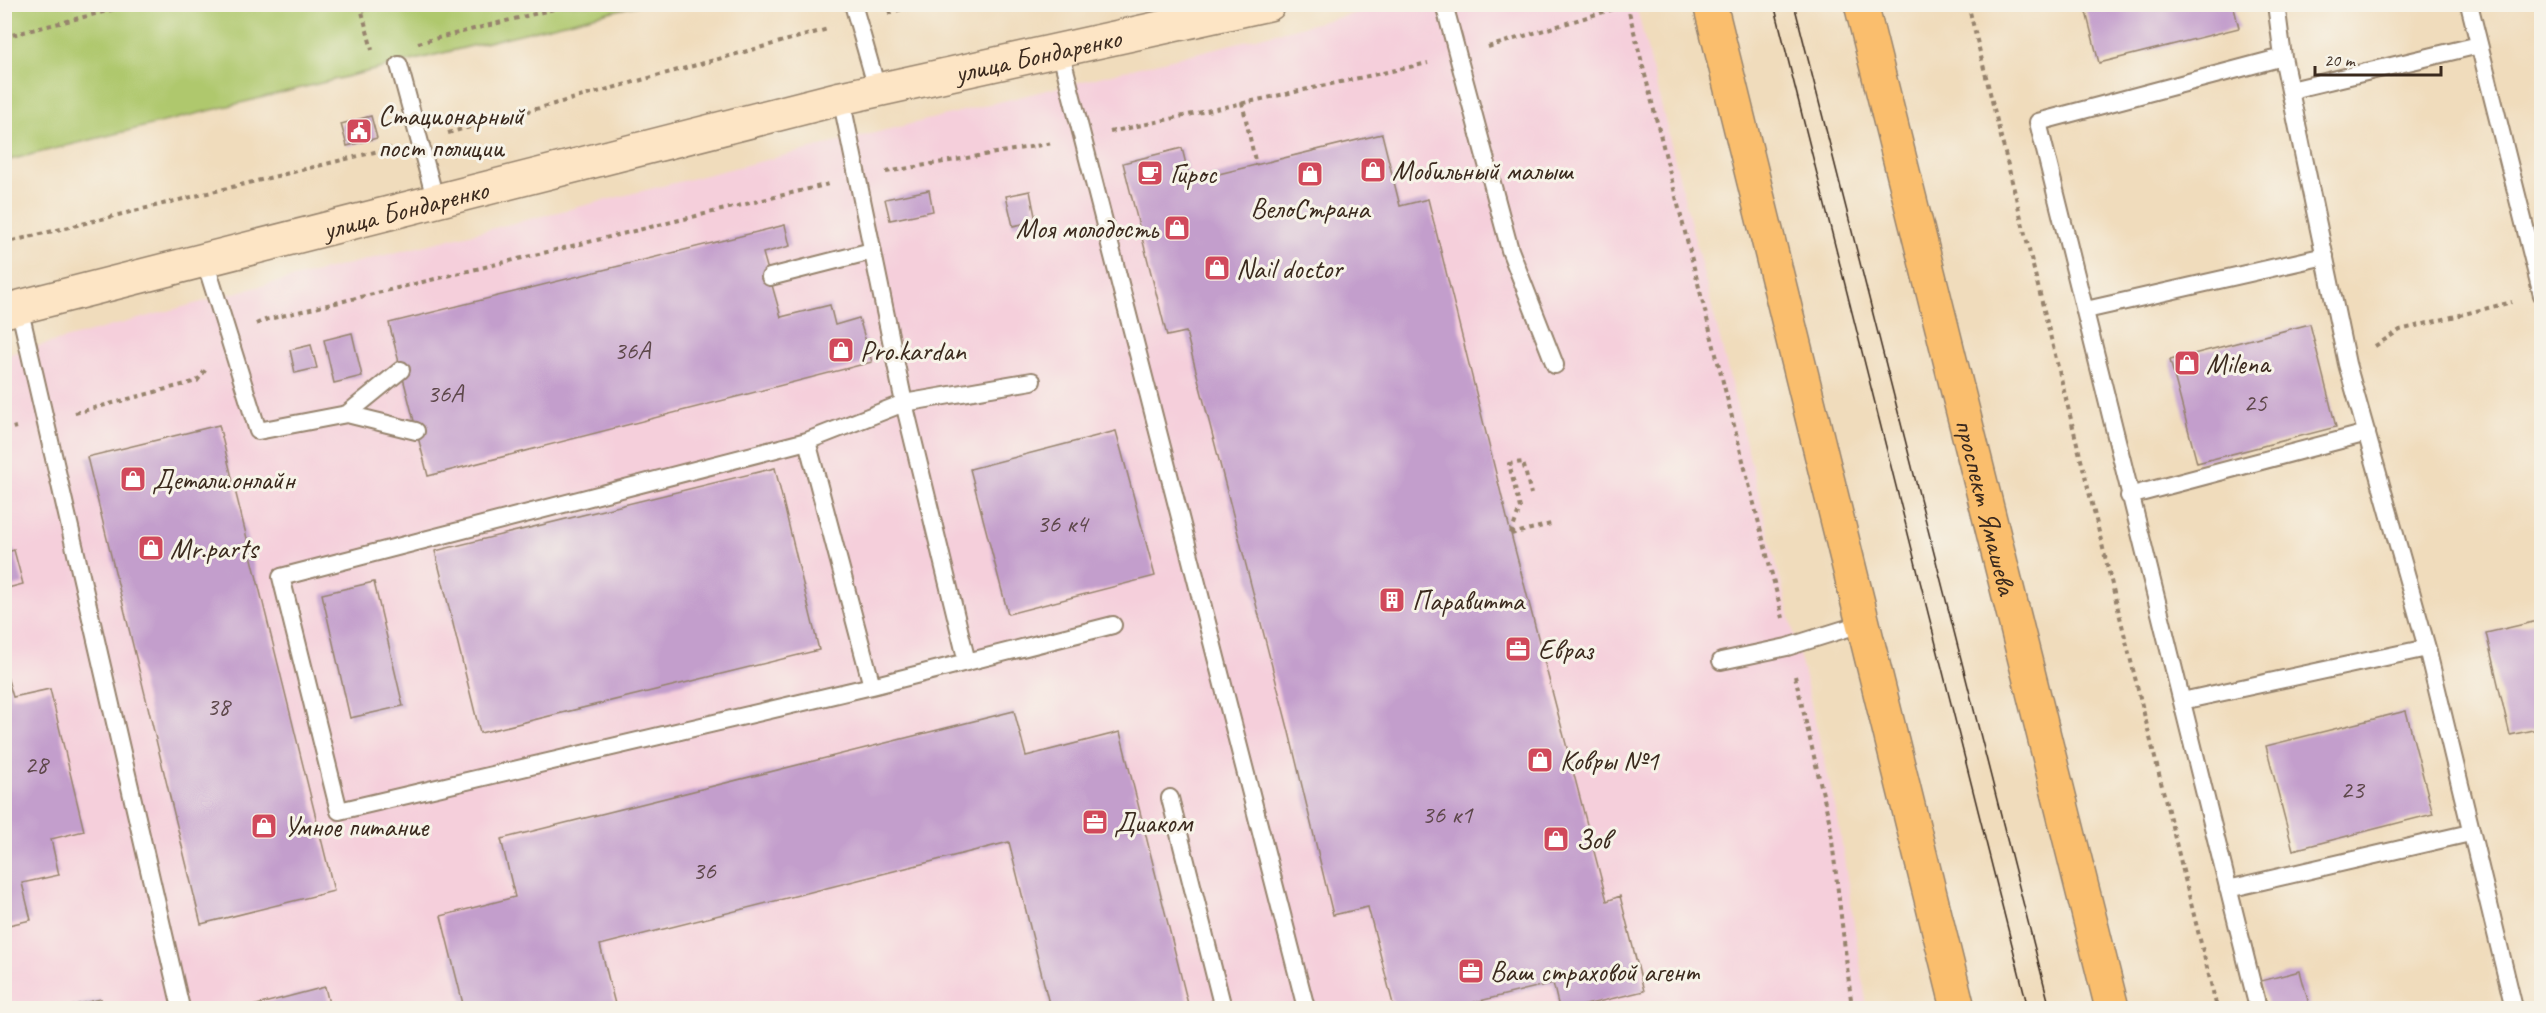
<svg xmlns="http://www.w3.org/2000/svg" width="2546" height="1013" font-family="Caveat,sans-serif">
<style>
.built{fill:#f5cfdb}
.green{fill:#afc86d;stroke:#757946;stroke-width:1.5}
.building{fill:#c39ecc}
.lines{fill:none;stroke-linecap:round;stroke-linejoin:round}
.lane-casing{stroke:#96836d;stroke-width:20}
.secondary-casing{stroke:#96836d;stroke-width:36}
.primary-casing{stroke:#96836d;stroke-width:36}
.path{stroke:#96836d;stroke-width:4;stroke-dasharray:4.5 4.5;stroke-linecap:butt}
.lane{stroke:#fff;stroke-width:16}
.secondary{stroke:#fde5c5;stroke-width:33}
.primary{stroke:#fabe6d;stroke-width:33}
.tram{stroke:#3b2a1e;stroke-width:1.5}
.labels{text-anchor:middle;stroke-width:6;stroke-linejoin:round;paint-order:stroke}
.number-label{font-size:26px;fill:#5d474a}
.street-label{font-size:28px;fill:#3b2a1e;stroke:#f7f3e8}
.poi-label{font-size:28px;fill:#3b2a1e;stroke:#f7f3e8;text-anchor:start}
</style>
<rect width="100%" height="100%" fill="#f7f3e8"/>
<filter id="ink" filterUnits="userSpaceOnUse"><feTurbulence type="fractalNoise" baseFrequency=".0167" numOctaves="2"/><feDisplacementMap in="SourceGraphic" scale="12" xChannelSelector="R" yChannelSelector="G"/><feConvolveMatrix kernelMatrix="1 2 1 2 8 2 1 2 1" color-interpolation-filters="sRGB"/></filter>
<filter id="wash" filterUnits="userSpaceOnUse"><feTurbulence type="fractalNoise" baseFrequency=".008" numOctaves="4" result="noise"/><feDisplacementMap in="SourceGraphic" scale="24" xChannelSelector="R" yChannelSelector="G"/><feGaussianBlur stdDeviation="1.35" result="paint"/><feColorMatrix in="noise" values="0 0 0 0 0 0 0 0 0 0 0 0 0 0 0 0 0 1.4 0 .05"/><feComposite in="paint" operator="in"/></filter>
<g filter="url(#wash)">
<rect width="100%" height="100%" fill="#f0dcbc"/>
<path class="built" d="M1388,5H1634L1638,13L1807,686L1838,819L1867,1008H5V355L253,288Z"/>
<path class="green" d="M5,4L638,5L5,161Z"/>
<g id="blocks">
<path class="building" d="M2084,4H2233L2239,28L2099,63Z
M371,116L377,138L347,146L341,124Z
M1382,134L1400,206L1428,199L1511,534L1607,901L1620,896L1644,991L1573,1008H1559L1553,983L1451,1008H1394L1368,907L1333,915L1289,732L1186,332L1167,336L1123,163L1182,148L1190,181Z
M929,190L933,211L890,220L885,199Z
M1030,191L1036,221L1013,226L1006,196Z
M785,225L790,246L763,253L781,317L830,305L835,325L859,318L872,362L428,476L389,323Z
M2310,324L2336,427L2197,463L2170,360Z
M352,333L362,376L334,383L324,340Z
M311,345L317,368L295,373L290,350Z
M219,425L334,891L201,924L87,457Z
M1116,431L1155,576L1008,614L970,469Z
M775,468L819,650L480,733L435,551Z
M14,550L23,584L4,589V553Z
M374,582L403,706L350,718L322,594Z
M2542,620V728L2510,735L2486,633Z
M4,666L13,697L50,689L84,831L51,839L59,875L22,883L31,920L4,926Z
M1014,711L1026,756L1120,732L1189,1008H1050L1009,842L600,945L616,1008H464L441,916L515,897L501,839Z
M2406,711L2433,814L2293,850L2266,746Z
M2300,971L2310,1008H2268L2261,981Z
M325,987L330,1008H245Z
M101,999L103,1008H63Z"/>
</g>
</g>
<g filter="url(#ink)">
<use href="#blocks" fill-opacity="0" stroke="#96836d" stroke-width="1.5"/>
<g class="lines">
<g class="lane-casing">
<path id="lane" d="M853,4L876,85
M1444,4L1510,250L1555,365
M2276,4L2283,57L2347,364L2427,648L2514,1008
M2469,4L2542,295
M1060,50L1306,1008
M399,65L436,202
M2291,90L2479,45
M204,258L258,431L347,414L416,431
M770,277L872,251
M19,307L181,1008
M2086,310L2325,256
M347,414L401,370
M807,441L281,577L339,811L872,686L807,441L904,403L841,98
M2129,496L2367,433
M1721,661L1787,647L1864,623
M967,662L904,403L1032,381
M872,686L1113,625
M2182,701L2427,648
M1170,798L1223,1008
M2228,889L2470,833
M2258,1008L2038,122L2283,57"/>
</g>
<g class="secondary-casing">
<g id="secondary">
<path id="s1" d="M4,311L841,98L1269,4"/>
</g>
</g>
<g class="primary-casing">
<g id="primary">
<path d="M1710,4L1958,1008"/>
<path id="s2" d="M1861,4L2112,1008"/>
</g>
</g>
<path class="path" d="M360,4L372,50
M1627,4L1783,618
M1968,4L2217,1008
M888,13L920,4
M4,37L135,4
M418,43L574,4
M1488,47L1630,4
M1242,102L1256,165
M1110,132L1428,63
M448,133L828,29
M886,172L1053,143
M4,243L391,148
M256,324L265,320L829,184
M2375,346L2400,330L2512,302
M75,413L197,381L207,368
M4,430L16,427
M1511,534L1520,508L1509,464L1523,462L1531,494
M1511,534L1551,524
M1795,676L1830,824L1852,1008"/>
<use href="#lane" class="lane"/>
<use href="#secondary" class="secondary"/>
<use href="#primary" class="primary"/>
<path class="tram" d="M1774,4L2028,1008
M1794,4L2050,1008"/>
</g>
</g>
<defs>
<g id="civic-square" transform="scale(1.35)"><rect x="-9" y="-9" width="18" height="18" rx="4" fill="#d1495b" stroke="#f7f3e8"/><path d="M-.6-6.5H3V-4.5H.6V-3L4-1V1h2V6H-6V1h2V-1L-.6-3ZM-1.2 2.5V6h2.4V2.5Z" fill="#fff"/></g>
<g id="shop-square" transform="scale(1.35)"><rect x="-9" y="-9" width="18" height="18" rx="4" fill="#d1495b" stroke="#f7f3e8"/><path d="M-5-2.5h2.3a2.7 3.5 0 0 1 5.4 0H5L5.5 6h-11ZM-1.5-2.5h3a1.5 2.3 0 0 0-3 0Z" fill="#fff"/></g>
<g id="cafe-square" transform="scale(1.35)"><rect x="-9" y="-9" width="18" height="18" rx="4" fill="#d1495b" stroke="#f7f3e8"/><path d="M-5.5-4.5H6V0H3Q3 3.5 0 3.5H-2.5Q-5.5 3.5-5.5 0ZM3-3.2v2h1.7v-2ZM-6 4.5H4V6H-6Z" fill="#fff"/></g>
<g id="building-square" transform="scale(1.35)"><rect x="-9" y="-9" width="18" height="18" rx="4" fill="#d1495b" stroke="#f7f3e8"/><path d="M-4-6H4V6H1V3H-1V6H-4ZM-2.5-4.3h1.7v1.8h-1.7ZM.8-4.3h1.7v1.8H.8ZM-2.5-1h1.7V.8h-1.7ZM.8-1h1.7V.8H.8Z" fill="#fff"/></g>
<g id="office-square" transform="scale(1.35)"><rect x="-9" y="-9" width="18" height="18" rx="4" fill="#d1495b" stroke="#f7f3e8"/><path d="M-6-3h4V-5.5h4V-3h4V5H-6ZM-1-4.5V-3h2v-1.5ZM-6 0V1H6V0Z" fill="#fff"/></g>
</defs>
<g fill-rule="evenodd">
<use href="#civic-square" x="359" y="131"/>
<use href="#shop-square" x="1373" y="170"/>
<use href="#cafe-square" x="1150" y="173"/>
<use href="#shop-square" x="1310" y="174"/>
<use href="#shop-square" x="1177" y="228"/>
<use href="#shop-square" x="1217" y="268"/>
<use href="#shop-square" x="841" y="350"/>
<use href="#shop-square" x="2187" y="363"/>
<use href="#shop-square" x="133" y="479"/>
<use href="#shop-square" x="151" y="548"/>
<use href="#building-square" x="1392" y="600"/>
<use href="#office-square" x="1518" y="649"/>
<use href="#shop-square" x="1540" y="760"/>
<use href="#office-square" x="1095" y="822"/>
<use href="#shop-square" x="264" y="826"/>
<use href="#shop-square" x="1556" y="839"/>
<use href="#office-square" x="1471" y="971"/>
</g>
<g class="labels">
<g class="number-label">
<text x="632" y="359">36А</text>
<text x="445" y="402">36А</text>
<text x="2255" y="411">25</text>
<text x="1062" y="532">36 к4</text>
<text x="218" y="715">38</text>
<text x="36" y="773">28</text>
<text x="2352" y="798">23</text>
<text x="1447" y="823">36 к1</text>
<text x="704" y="879">36</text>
</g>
<g class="street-label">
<text dy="10" stroke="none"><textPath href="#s1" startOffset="1065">улица Бондаренко</textPath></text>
<text dy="10" stroke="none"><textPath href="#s1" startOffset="414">улица Бондаренко</textPath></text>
<text dy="10" stroke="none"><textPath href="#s2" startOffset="518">проспект Ямашева</textPath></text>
</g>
<g class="poi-label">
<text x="378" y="125">Стационарный<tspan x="378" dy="32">пост полиции</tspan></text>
<text x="1392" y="180">Мобильный малыш</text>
<text x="1170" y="183">Гирос</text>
<text x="1310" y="218" text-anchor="middle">ВелоСтрана</text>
<text x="1158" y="238" text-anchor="end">Моя молодость</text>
<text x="1236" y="278">Nail doctor</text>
<text x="860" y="360">Pro.kardan</text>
<text x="2206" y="373">Milena</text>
<text x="152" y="489">Детали.онлайн</text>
<text x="170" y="558">Mr.parts</text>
<text x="1412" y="610">Паравитта</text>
<text x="1538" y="659">Евраз</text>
<text x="1560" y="770">Ковры №1</text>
<text x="1114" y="832">Диаком</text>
<text x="284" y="836">Умное питание</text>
<text x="1576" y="849">Зов</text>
<text x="1490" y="981">Ваш страховой агент</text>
</g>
</g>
<rect width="2546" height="1013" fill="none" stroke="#f7f3e8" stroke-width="24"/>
<path d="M2315 66v9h126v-9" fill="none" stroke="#3b2a1e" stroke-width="3"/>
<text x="2324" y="66" font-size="18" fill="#3b2a1e" stroke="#f7f3e8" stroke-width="4.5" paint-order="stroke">20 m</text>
</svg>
